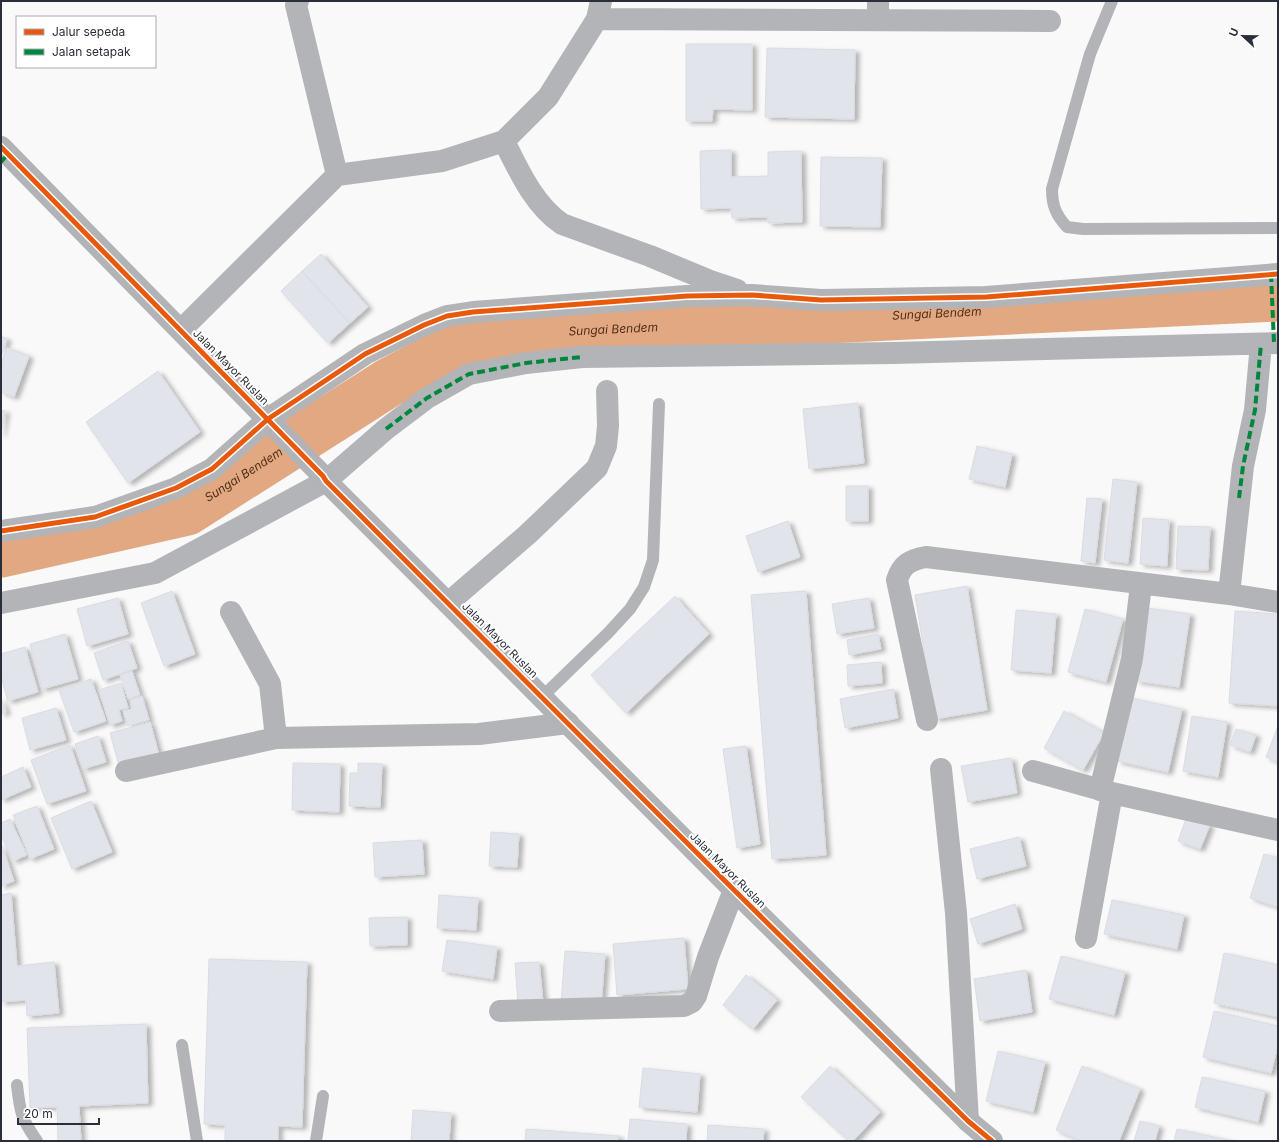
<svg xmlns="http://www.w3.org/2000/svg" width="1279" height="1142" font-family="Inter,sans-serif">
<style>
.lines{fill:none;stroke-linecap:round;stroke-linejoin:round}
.river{stroke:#e2a881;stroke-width:49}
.building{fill:#e2e4eb;stroke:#dadce2;filter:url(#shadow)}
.lane{stroke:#b2b4b8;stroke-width:12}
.street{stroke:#b2b4b8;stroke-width:22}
.secondary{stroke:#b2b3b7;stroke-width:22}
.quiet{stroke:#00873e;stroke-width:4;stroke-dasharray:8 4;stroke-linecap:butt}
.cycleway-casing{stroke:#fff;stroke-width:8}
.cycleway{stroke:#e8590c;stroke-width:5}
.labels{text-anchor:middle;stroke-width:4;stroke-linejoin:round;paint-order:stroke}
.street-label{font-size:11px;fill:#2a2e3a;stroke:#fff}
.water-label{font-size:12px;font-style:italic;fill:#502e16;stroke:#fff}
</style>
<defs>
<filter id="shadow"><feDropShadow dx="4.5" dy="2.5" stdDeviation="2" flood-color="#0004"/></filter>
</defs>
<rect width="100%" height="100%" fill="#f9f9f9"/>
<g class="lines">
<path class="river" id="s1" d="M1,553L187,511L388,383L477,336L1278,297"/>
</g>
<path class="building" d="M686,44H752V110L713,109L712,121H686Z
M767,48L855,50L854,119L765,117Z
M731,150V177L768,176V152L801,151L802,222L768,223V217L732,218L731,208L701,209L700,151Z
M821,157L882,158L880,227L820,226Z
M321,254L368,307L350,323L302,271Z
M302,271L350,323L328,343L281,291Z
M1,336L7,339L1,356Z
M7,348L29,356L14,397L1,392V364Z
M158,371L200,432L128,483L86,422Z
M858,403L864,463L809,469L803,409Z
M1,410L5,411L1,435Z
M977,446L1012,454L1005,487L969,479Z
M1113,479L1137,482L1128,563L1104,560Z
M846,486H868V521H846Z
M1087,498L1102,499L1095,563L1081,561Z
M1143,518L1169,520L1167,566L1140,564Z
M788,521L800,557L758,572L746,536Z
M1178,526L1210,527L1208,570L1176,569Z
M967,586L987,710L935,719L915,595Z
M172,591L195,654L164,666L141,603Z
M806,591L826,855L772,859L751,595Z
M675,596L709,634L626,713L591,675Z
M118,598L128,634L87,646L77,609Z
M869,598L874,628L837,634L832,604Z
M1147,608L1190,614L1179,687L1136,681Z
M1085,609L1123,619L1106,682L1068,672Z
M1016,610L1056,614L1051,673L1011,670Z
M1235,611L1278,614V706L1229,703Z
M65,634L78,679L42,689L30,644Z
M878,634L881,649L849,655L847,640Z
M128,641L137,668L103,680L94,653Z
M25,647L38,692L8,701L1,677V654Z
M881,662L882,683L848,686L847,665Z
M132,671L140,695L128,699L120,675Z
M91,679L106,721L74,732L59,690Z
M121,683L128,708L119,710L122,721L110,725L99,690Z
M893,689L898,718L845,728L840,699Z
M142,696L149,720L128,726L123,711L132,709L130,700Z
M1,698L6,712L1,714Z
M1131,698L1182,709L1168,772L1117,761Z
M56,708L66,740L30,750L22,718Z
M1064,711L1104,733L1083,770L1044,748Z
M1192,716L1227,722L1218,777L1183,771Z
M150,722L159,755L119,766L110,733Z
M1278,726V762L1266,757Z
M1236,729L1256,735L1250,752L1230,745Z
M98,736L106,762L83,769L75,744Z
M70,745L86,791L47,804L31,760Z
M746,746L760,844L737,848L723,749Z
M1011,758L1017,793L968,802L961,766Z
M293,763L340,764L339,812L292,810Z
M358,763L382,764L380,807L349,806L350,773H358Z
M23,767L31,787L1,800V777Z
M91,801L112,852L72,869L51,818Z
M37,806L54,849L30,859L13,815Z
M1187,816L1210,825L1200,849L1178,841Z
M10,819L27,855L13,861L1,835V823Z
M491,832L519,834L517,867L489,866Z
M1019,837L1026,866L977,879L970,849Z
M422,840L424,874L375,877L373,843Z
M1,843L14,881L1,886Z
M1264,854L1278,858V907L1250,898Z
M11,893L17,966L54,962L59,1013L27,1016L26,1000L1,1002V895Z
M439,895L478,898L476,930L437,928Z
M1112,900L1184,915L1177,949L1104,934Z
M1015,904L1022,929L978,944L970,919Z
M407,917V945L370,946L369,918Z
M684,938L688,989L617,995L613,944Z
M447,940L497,947L493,979L442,971Z
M565,951L605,954L601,1007L561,1004Z
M1224,953L1278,965V1017L1214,1003Z
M1061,956L1125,972L1114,1015L1049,999Z
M209,959L307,962L302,1127L278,1126V1141H225V1125L204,1124Z
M539,962L543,1002L518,1004L515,963Z
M1026,970L1032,1012L980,1021L974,979Z
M746,975L777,1000L753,1029L723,1005Z
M1214,1011L1278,1026V1045L1271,1073L1203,1057Z
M146,1024L148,1103L79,1106L81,1141H58L57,1107L30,1108L27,1028Z
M998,1051L1045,1062L1033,1112L986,1101Z
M830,1066L880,1112L853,1141H849L801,1097Z
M1082,1066L1140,1089L1119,1141H1082L1056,1130Z
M643,1068L700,1074L697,1112L639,1107Z
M1202,1077L1265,1091L1258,1122L1195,1107Z
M413,1110L451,1113L449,1141H411Z
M630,1119L687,1124L686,1141H628Z
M1140,1121L1159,1126L1155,1141H1134Z
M708,1125L764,1129L763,1141H707Z
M526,1129L619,1136L618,1141H525Z
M1177,1129L1233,1141H1174Z"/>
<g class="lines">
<path class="lane" d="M1112,1L1090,54L1052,189C1052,206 1056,215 1067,227L1083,229L1278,228
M542,697L608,633L630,609L644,587L653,560L659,404
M182,1045L197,1141
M17,1085C20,1112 21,1118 37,1141
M316,1141L323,1096"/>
<path class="street" d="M298,1L296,5L337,175
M597,19L1050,21
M878,20V1
M504,141C519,171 534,205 562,224L650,256L710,281L737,290
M181,330L337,175L442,161L504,141L548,97L597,19L601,1
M1,531L95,517L176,488L212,469L268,419L365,354L424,325L447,316L473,312L687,296L752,295L821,300L986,297L1278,274
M1229,594L1243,466L1255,410L1261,344
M1,603L155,573L326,481L386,429L427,398L469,374L526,363L582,357L894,353L1278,343
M448,603L528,534L597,468L606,446L608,426L607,391
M231,612L270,684L276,738
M927,720L897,580C902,564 910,560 926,557L1229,594L1278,602
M941,769L956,913L968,1121
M126,771L276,738L479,734L568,723
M1033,771L1112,793L1086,938
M1100,790L1132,659L1141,585
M1112,793L1278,830
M500,1011L684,1006L692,1002L696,996L708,957L734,890"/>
<path class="secondary" d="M1,147L323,476L326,481L734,890L968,1121L992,1141"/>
<path class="quiet" d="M1,162L8,154
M1271,274L1274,343
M386,429L427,398L469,374L526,363L582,357
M1239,498L1243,466L1255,410L1261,344"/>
<g class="cycleway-casing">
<path id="cycleway" d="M1,147L323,476L326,481L734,890L968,1121L992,1141
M1,531L95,517L176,488L212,469L268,419L365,354L424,325L447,316L473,312L687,296L752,295L821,300L986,297L1278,274"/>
</g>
<use href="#cycleway" class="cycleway"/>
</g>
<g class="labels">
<g class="street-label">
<text transform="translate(231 367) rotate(45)" y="4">Jalan Mayor Ruslan</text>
<text transform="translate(500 640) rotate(45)" y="4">Jalan Mayor Ruslan</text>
<text transform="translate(728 870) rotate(45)" y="4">Jalan Mayor Ruslan</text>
</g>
<g class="water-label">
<text dy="4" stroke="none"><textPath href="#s1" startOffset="990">Sungai Bendem</textPath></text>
<text dy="4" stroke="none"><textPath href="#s1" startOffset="666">Sungai Bendem</textPath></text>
<text dy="4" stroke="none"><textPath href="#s1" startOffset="258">Sungai Bendem</textPath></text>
</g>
</g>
<rect width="1279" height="1142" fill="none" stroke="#2a2e3a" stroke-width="4"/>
<rect x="16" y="16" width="140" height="52" fill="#ffffff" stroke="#aaabb0"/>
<rect x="24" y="29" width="20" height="6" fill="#e8590c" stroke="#aaabb0"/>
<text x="52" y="36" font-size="12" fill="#2a2e3a">Jalur sepeda</text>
<rect x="24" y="49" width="20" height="6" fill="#00873e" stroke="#aaabb0"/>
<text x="52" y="56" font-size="12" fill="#2a2e3a">Jalan setapak</text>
<g transform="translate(1243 36) rotate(292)" stroke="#ffffff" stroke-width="3" paint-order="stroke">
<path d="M0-3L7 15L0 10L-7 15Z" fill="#2a2e3a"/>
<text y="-6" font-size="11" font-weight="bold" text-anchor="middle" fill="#2a2e3a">U</text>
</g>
<path d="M18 1118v6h81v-6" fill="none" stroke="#2a2e3a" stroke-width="2"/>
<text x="24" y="1118" font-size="12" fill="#2a2e3a" stroke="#ffffff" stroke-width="3" paint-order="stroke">20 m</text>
</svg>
